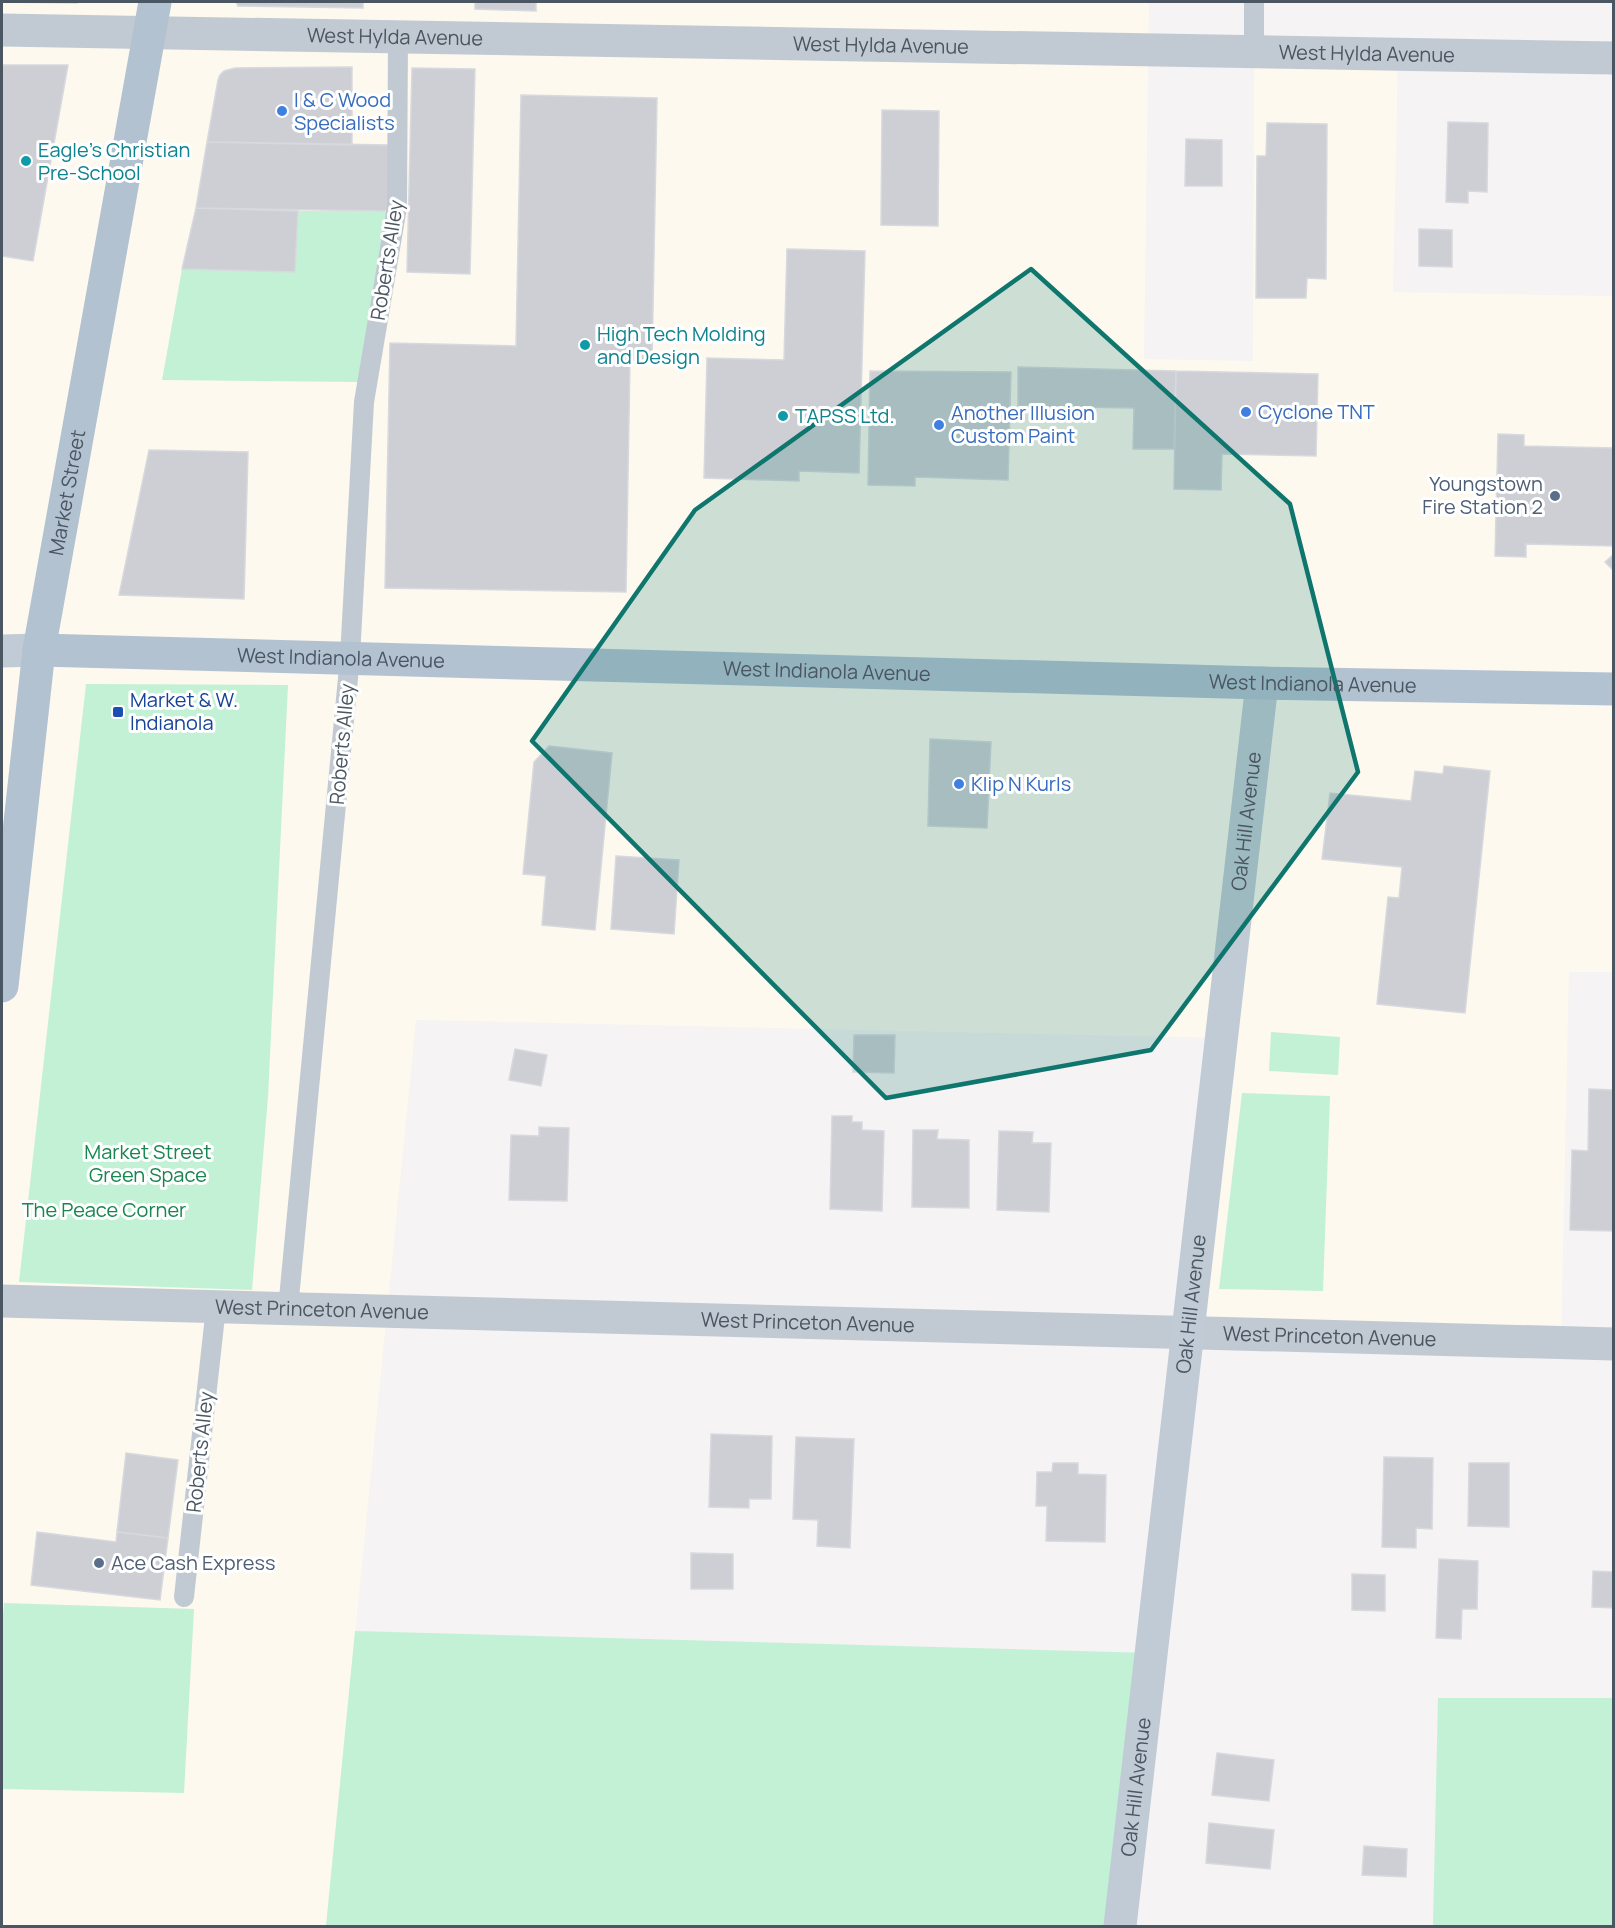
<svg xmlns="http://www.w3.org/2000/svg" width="1615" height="1928" font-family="Manrope,sans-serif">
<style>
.commercial{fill:#fdf9ef}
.green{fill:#c3f1d5}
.building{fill:#cdcfd5;stroke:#d7d9de;stroke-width:1.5}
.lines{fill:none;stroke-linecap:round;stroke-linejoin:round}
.lane{stroke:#c1cad2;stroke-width:20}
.street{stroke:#c1cad2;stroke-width:33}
.secondary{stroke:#c1cbd6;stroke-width:33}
.primary{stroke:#b3c2d1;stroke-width:33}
.marked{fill:#0f766e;fill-opacity:0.2;stroke:#0f766e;stroke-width:4.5;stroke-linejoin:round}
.shop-dot{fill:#3f7fe0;stroke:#fff;stroke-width:2}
.culture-dot{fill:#0f9aa8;stroke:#fff;stroke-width:2}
.service-dot{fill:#5c6f8a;stroke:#fff;stroke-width:2}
.transit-dot{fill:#1a4fb4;stroke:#fff;stroke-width:2}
.labels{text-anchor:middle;stroke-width:6;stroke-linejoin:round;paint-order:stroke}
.street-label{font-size:20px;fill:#4a5661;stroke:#fff}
.shop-label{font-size:20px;fill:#366cbe;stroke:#fff;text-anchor:start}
.culture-label{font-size:20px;fill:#0d838f;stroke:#fff;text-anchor:start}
.service-label{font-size:20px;fill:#4e5e75;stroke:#fff;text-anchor:end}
.transit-label{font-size:20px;fill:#164399;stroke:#fff;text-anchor:start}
.park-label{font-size:20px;fill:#17864f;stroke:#fff}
</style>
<rect width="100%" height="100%" fill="#f5f3f3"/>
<path class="commercial" d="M2,2H1149L1144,359L1253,361L1254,52L1398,54L1393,292L1613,296V972H1569L1561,1342L1188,1333L1221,1038L416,1020L326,1926H2Z"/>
<path class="green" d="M298,211H390L360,382L162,380L182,269L295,272Z
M86,684L288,685L268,1097L252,1290L19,1282Z
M1271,1032L1340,1037L1338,1075L1269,1071Z
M1242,1093L1330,1096L1323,1291L1219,1289Z
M4,1603L194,1609L184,1793L2,1789V1628Z
M355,1631L1151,1653L1120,1926H326Z
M1438,1698H1613V1926H1433Z"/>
<path class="building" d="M4,2H77V3Z
M236,2H363V8L238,6Z
M475,2H536V11L475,9Z
M2,65H68L33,261L2,256Z
M352,67V145L207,142L218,80L220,75L224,71L235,68Z
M412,68L475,69L470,274L407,272Z
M521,95L657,98L652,361L630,360L626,592L385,588L390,343L516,346Z
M882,110L939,111L938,226L881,225Z
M1448,122L1488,123L1487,192L1468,191V203L1446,202Z
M1267,123L1327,124L1326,279L1307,278L1306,298H1256L1257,156H1266Z
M1186,139L1222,140V186H1185Z
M207,142L390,145V211L196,208Z
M196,208L298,211L295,272L182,269Z
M1419,229L1452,230V267L1419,266Z
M787,249L865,251L859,473L799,471V481L704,478L707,358L784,360Z
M1018,367L1176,371L1174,449H1133L1134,408L1018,406Z
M870,371L1011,372L1008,480L915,477V486L868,485Z
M1176,371L1318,374L1316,456L1222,454L1221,490L1174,489Z
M1498,434L1524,435V446L1614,448V546L1526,544V557L1495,556Z
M149,450L248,452L244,599L119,595Z
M1614,554V571L1605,562Z
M930,739L991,742L987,828L928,826Z
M549,746L612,753L595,930L542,925L546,876L523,874L534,762Z
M1444,766L1490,771L1465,1013L1377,1004L1388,897L1399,898L1402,867L1322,859L1330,793L1411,801L1415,771L1443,774Z
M616,856L679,860L674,934L611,929Z
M854,1035H895L894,1073L853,1072Z
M515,1049L547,1055L541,1086L509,1080Z
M1589,1089L1614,1090V1231L1570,1230L1572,1150L1588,1151Z
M832,1116H852V1122H862V1130L884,1131L882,1211L830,1209Z
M539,1127L569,1128L567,1201L509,1200L511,1135L539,1136Z
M913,1130H938L937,1139L969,1140V1208L912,1207Z
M999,1131L1033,1132L1032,1143H1051L1049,1212L997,1210Z
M711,1434L772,1436L771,1499H749V1508L709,1507Z
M796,1437L854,1439L850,1548L817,1546L818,1520L793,1519Z
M126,1453L178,1460L168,1538L117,1532Z
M1384,1457L1433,1458L1432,1529L1416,1528V1548L1382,1547Z
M1053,1463H1078V1474L1106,1475L1105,1542L1046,1541L1047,1506H1036L1037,1472H1052Z
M1469,1463H1509V1527L1468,1526Z
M37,1532L116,1542L117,1532L168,1538L160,1600L31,1585Z
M691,1553L733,1554V1589H691Z
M1439,1559L1478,1561L1477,1609H1462L1461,1639L1436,1638Z
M1593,1571L1614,1572V1608L1592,1607Z
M1352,1574L1385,1575V1611L1352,1610Z
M1217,1753L1274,1760L1269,1801L1212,1795Z
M1209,1823L1274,1830L1270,1869L1206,1863Z
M1364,1846L1407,1849L1406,1877L1362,1875Z"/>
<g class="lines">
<path class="lane" d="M1254,52V2
M288,1309L350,657L364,402L397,207L398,36
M184,1597L216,1307"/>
<g class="street">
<path id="s1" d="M2,30L1614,58"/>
<path id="s2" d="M2,1301L1614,1344"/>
</g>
<g class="secondary">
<path d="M2,651L39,650"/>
<path id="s3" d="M1120,1926L1262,683"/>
</g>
<g class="primary">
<path id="s4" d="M39,650L1262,683L1614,689"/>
<path id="s5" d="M2,986L39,650L155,2"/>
</g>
</g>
<path class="marked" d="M1031,269L1290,504L1358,772L1151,1050L886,1098L532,741L695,510Z"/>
<g class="shop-dot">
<circle cx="282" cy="111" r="6"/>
<circle cx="1246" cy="412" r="6"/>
<circle cx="939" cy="425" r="6"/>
<circle cx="959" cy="784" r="6"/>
</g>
<g class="culture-dot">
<circle cx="26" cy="161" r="6"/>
<circle cx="585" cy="345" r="6"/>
<circle cx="783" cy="416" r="6"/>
</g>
<g class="service-dot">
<circle cx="1555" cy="496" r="6"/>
<circle cx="99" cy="1563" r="6"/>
</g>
<rect class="transit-dot" x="112" y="706" width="12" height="12" rx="3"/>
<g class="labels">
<g class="street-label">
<text dy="7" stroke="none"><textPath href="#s1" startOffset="393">West Hylda Avenue</textPath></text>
<text dy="7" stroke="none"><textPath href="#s1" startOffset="879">West Hylda Avenue</textPath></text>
<text dy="7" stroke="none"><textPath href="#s1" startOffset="1365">West Hylda Avenue</textPath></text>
<text transform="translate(387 260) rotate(-81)" y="7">Roberts Alley</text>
<text dy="7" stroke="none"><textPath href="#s5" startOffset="498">Market Street</textPath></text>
<text dy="7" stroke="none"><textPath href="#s4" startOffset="302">West Indianola Avenue</textPath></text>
<text dy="7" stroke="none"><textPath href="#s4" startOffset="788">West Indianola Avenue</textPath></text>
<text dy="7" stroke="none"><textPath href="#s4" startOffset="1274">West Indianola Avenue</textPath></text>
<text transform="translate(342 744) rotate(-85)" y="7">Roberts Alley</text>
<text dy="7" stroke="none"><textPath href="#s3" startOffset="1112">Oak Hill Avenue</textPath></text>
<text dy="7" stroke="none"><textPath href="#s3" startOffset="626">Oak Hill Avenue</textPath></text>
<text dy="7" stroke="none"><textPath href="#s2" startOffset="320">West Princeton Avenue</textPath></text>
<text dy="7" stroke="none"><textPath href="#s2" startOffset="806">West Princeton Avenue</textPath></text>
<text dy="7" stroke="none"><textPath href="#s2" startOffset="1328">West Princeton Avenue</textPath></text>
<text transform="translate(200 1452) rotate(-84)" y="7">Roberts Alley</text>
<text dy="7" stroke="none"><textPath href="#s3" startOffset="140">Oak Hill Avenue</textPath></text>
</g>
<g class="shop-label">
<text x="294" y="107">I &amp; C Wood<tspan x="294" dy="23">Specialists</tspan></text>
<text x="1258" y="419">Cyclone TNT</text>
<text x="951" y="420">Another Illusion<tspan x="951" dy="23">Custom Paint</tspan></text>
<text x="971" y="791">Klip N Kurls</text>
</g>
<g class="culture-label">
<text x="38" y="157">Eagle's Christian<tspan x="38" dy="23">Pre-School</tspan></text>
<text x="597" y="341">High Tech Molding<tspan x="597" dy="23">and Design</tspan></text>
<text x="795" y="423">TAPSS Ltd.</text>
</g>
<g class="service-label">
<text x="1543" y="491">Youngstown<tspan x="1543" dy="23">Fire Station 2</tspan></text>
<text x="111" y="1570" text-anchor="start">Ace Cash Express</text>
</g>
<g class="transit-label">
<text x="130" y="707">Market &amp; W.<tspan x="130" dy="23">Indianola</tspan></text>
</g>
<g class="park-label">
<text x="148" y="1159">Market Street<tspan x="148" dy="23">Green Space</tspan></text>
<text x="104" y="1217">The Peace Corner</text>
</g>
</g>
<rect width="1615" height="1928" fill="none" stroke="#4a5661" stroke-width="6"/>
</svg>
